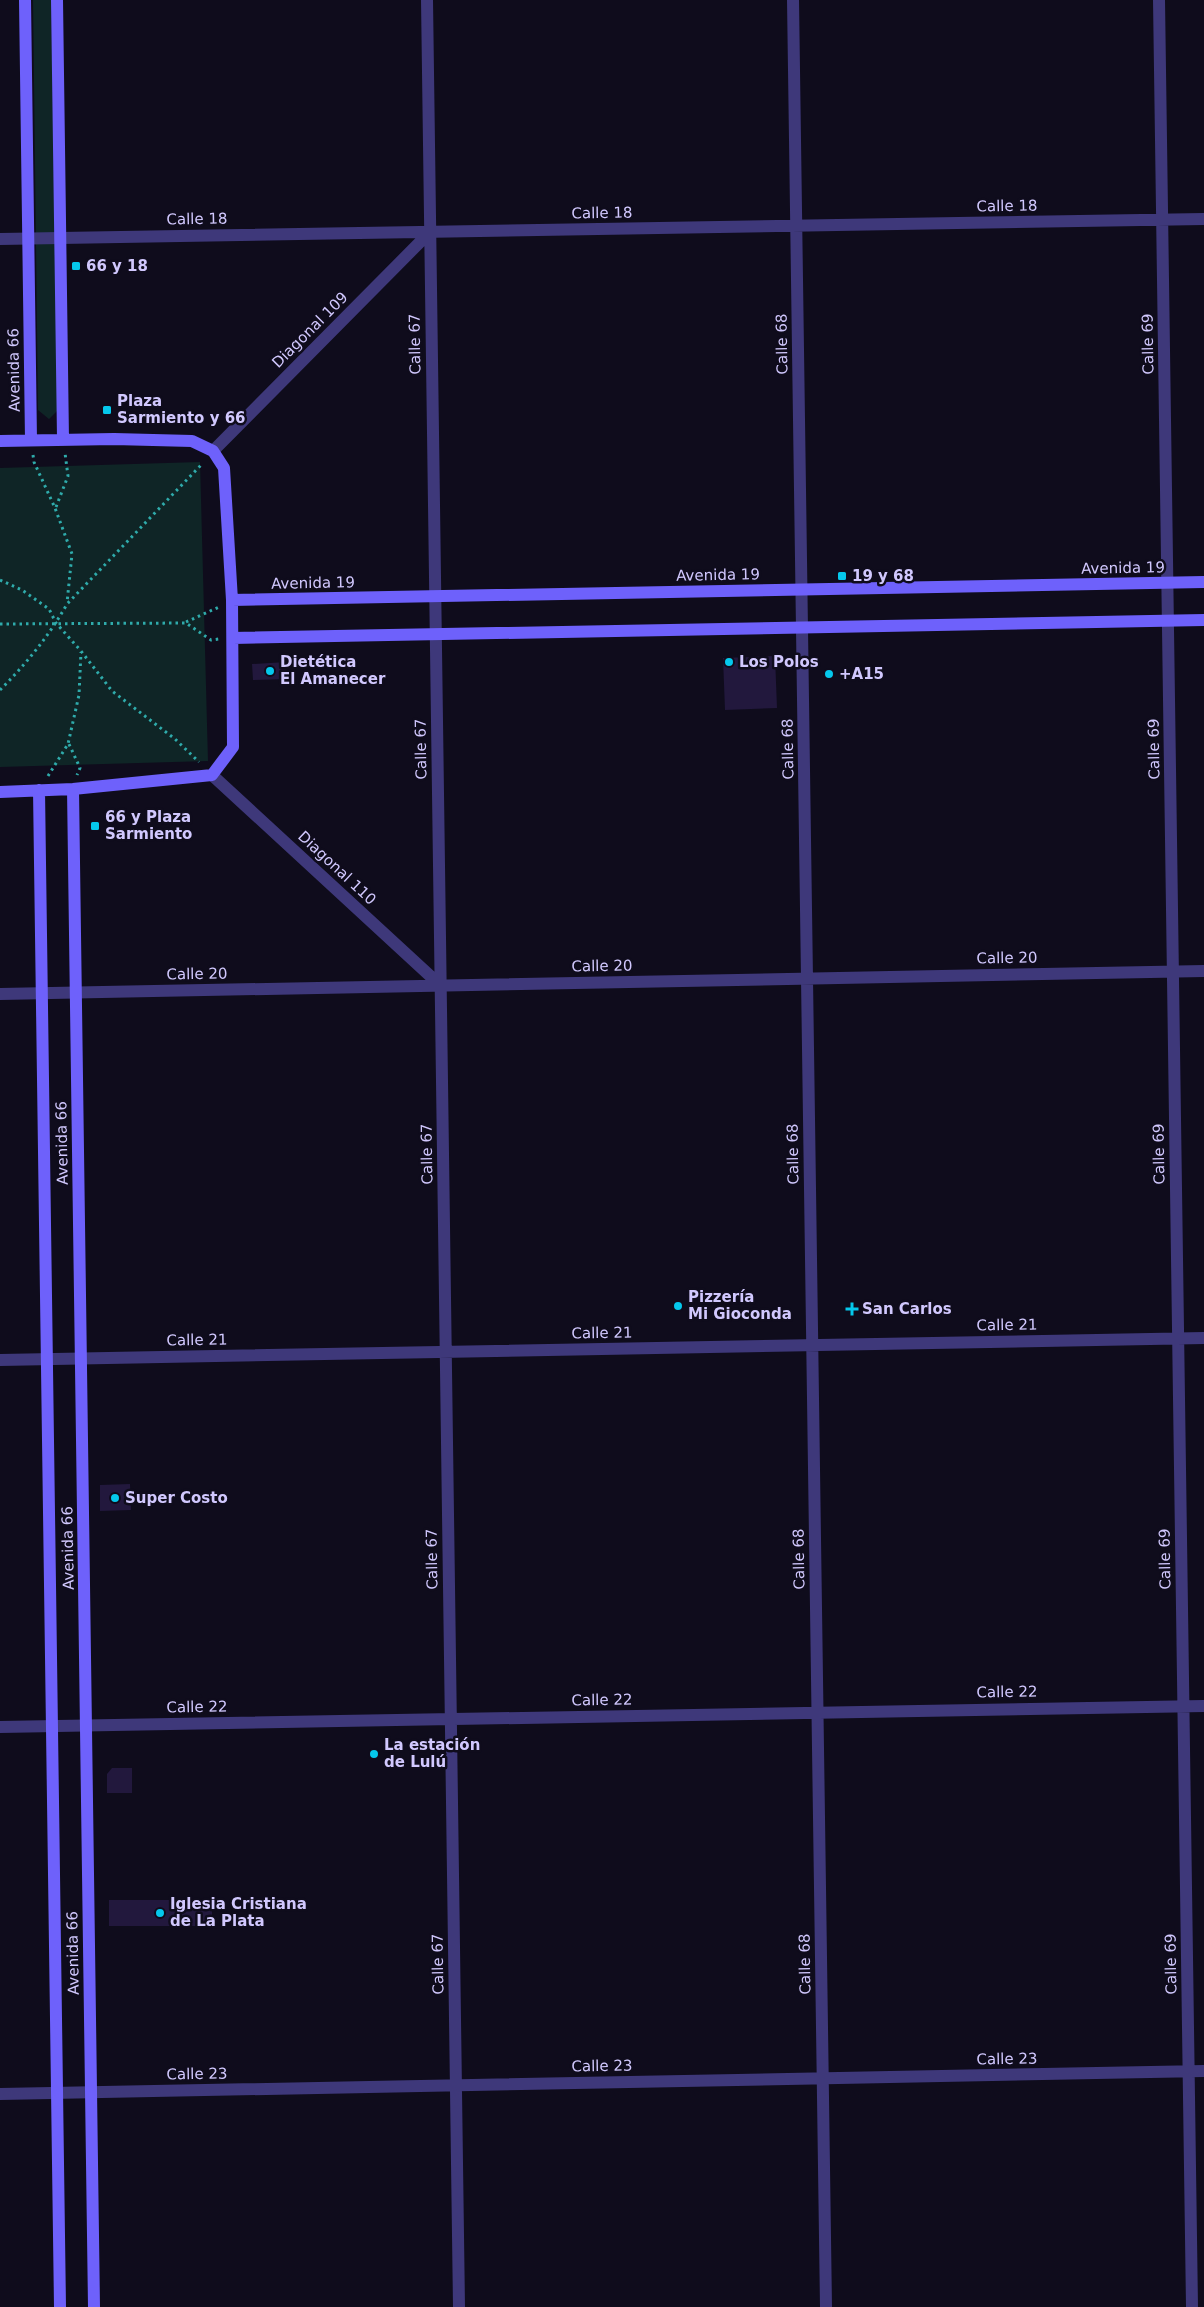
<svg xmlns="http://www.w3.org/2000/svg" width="1204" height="2307" font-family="'DejaVu Sans',sans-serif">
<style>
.green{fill:#0f2526}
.building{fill:#22183d}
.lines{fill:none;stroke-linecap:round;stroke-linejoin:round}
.path{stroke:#2fabab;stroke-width:3;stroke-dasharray:2.5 4;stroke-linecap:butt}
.minor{stroke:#3e387a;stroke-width:12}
.secondary{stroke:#6e61fb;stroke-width:12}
.poi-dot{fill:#05c8ec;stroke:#0f0c1c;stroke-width:2}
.labels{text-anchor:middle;stroke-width:5;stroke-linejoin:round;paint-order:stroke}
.street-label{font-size:15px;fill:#d1c8fe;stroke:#0f0c1c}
.poi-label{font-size:15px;font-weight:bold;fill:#d1c8fe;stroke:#0f0c1c;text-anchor:start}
</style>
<rect width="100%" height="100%" fill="#0f0c1c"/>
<path class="green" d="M33,0H51L58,410L49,419L38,410Z
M200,462L208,761L0,767V468Z"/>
<path class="building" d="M775,656L777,708L725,710L723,658Z
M286,662L287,679L253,680L252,664Z
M130,1484L131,1510L100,1511V1485Z
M112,1768H132V1793H107V1774Z
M109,1900H212V1926H109Z"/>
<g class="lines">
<path class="path" d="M33,455L34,462L55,508L72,554L67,603
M56,507L68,476L65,453
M0,580L22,590L49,609L56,623L81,651L112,691L175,739L199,762
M186,622L219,607
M0,624L186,623L211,640L219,639
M0,690C26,664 49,636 67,604L203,463
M69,744L80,768L77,775
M48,776L68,744L79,695L81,652"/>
<path class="minor" d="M427,0L459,2307
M793,0L826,2307
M1159,0L1192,2307
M0,239L1204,219
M213,451L430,232
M212,775L440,985
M0,994L1204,971
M0,1360L1204,1338
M0,1727L1204,1706
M0,2094L1204,2071"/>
<path class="secondary" d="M25,0L31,440
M57,0L63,439
M0,441L114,439L192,441L213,451L224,468L232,600L233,747L212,775L73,789L0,792
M232,600L1204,582
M233,638L1204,620
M73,789L94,2307
M39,790L60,2307"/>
</g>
<g class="poi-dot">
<rect x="71" y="261" width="10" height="10" rx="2.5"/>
<rect x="102" y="405" width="10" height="10" rx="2.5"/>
<rect x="837" y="571" width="10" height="10" rx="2.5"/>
<circle cx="729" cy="662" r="5"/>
<circle cx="270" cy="671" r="5"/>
<circle cx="829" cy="674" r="5"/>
<rect x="90" y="821" width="10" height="10" rx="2.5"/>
<circle cx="678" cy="1306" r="5"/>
<path d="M849.5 1301.5h5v5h5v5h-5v5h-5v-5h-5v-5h5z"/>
<circle cx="115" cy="1498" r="5"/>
<circle cx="374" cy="1754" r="5"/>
<circle cx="160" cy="1913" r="5"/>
</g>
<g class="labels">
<g class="street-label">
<text transform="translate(1007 206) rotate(-1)" y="5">Calle 18</text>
<text transform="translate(602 213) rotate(-1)" y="5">Calle 18</text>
<text transform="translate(197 219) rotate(-1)" y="5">Calle 18</text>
<text transform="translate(310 330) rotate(-45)" y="5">Diagonal 109</text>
<text transform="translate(415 344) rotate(-91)" y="5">Calle 67</text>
<text transform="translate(782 344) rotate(-91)" y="5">Calle 68</text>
<text transform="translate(1148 344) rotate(-91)" y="5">Calle 69</text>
<text transform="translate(14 370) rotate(-91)" y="5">Avenida 66</text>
<text transform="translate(1123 568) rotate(-1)" y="5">Avenida 19</text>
<text transform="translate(718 575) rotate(-1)" y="5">Avenida 19</text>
<text transform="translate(313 583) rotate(-1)" y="5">Avenida 19</text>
<text transform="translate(421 749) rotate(-91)" y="5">Calle 67</text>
<text transform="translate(788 749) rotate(-91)" y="5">Calle 68</text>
<text transform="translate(1154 749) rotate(-91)" y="5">Calle 69</text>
<text transform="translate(337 868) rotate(43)" y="5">Diagonal 110</text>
<text transform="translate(1007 958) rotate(-1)" y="5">Calle 20</text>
<text transform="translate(602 966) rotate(-1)" y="5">Calle 20</text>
<text transform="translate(197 974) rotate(-1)" y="5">Calle 20</text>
<text transform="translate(62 1143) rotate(-91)" y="5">Avenida 66</text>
<text transform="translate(427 1154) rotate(-91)" y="5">Calle 67</text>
<text transform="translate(793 1154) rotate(-91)" y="5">Calle 68</text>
<text transform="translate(1159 1154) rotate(-91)" y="5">Calle 69</text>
<text transform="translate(1007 1325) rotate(-1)" y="5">Calle 21</text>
<text transform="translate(602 1333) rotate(-1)" y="5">Calle 21</text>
<text transform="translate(197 1340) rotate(-1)" y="5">Calle 21</text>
<text transform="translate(68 1548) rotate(-91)" y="5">Avenida 66</text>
<text transform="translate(432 1559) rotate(-91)" y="5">Calle 67</text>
<text transform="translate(799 1559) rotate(-91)" y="5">Calle 68</text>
<text transform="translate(1165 1559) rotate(-91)" y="5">Calle 69</text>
<text transform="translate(1007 1692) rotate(-1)" y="5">Calle 22</text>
<text transform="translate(602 1700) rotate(-1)" y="5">Calle 22</text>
<text transform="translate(197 1707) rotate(-1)" y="5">Calle 22</text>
<text transform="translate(73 1953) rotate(-91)" y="5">Avenida 66</text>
<text transform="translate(438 1964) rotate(-91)" y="5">Calle 67</text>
<text transform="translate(805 1964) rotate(-91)" y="5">Calle 68</text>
<text transform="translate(1171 1964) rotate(-91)" y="5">Calle 69</text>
<text transform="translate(1007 2059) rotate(-1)" y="5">Calle 23</text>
<text transform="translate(602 2066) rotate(-1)" y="5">Calle 23</text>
<text transform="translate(197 2074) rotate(-1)" y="5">Calle 23</text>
</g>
<g class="poi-label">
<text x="86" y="271">66 y 18</text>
<text x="117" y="406">Plaza<tspan x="117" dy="17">Sarmiento y 66</tspan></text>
<text x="852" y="581">19 y 68</text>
<text x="280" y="667">Dietética<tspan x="280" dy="17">El Amanecer</tspan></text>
<text x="739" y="667">Los Polos</text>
<text x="839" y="679">+A15</text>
<text x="105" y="822">66 y Plaza<tspan x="105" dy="17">Sarmiento</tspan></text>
<text x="688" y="1302">Pizzería<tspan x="688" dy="17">Mi Gioconda</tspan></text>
<text x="862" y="1314">San Carlos</text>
<text x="125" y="1503">Super Costo</text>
<text x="384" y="1750">La estación<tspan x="384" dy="17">de Lulú</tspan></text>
<text x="170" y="1909">Iglesia Cristiana<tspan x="170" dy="17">de La Plata</tspan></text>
</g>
</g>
</svg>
